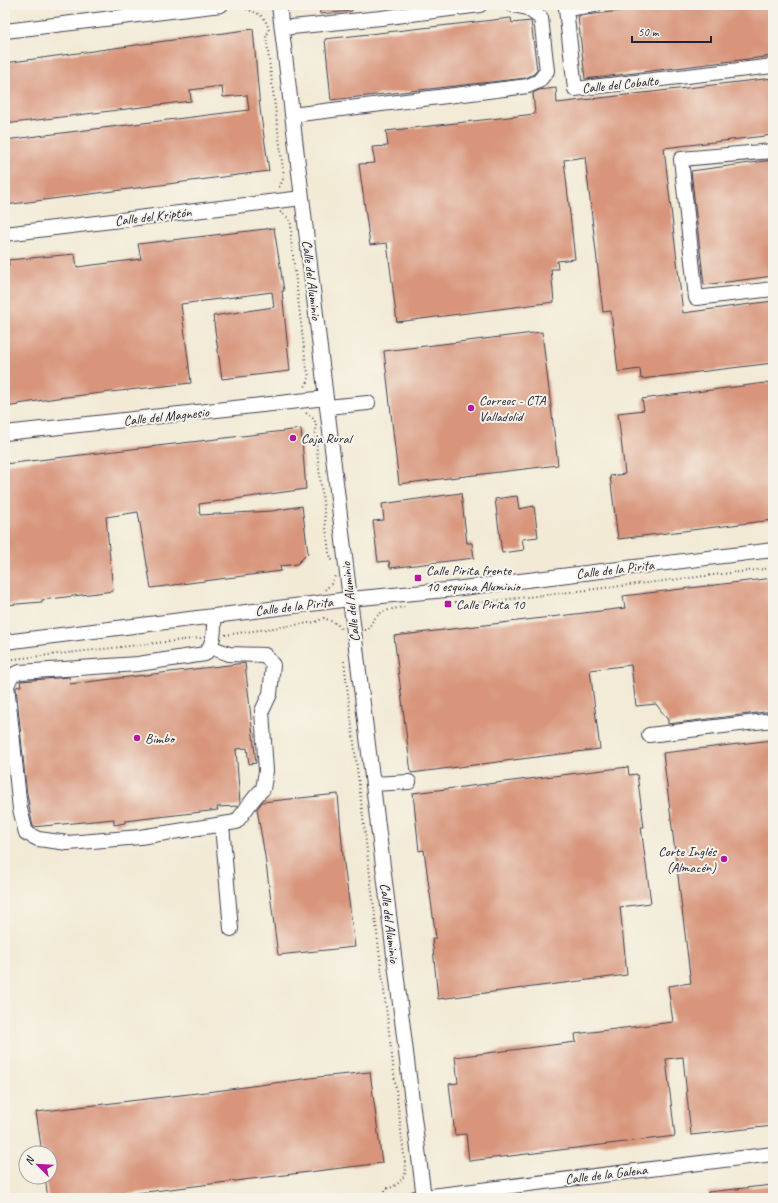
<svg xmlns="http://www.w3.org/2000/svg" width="778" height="1203" font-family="Caveat,sans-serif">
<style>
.building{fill:#d8957c}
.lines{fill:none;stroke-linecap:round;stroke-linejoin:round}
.minor-casing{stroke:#414052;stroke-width:16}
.path{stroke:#414052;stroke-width:2;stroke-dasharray:1 3;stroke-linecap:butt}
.minor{stroke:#fff;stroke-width:14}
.poi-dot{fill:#b5179e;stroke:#f7f3e8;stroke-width:1.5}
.labels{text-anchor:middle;stroke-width:4;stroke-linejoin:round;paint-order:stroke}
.street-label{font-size:14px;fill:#22223b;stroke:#f7f3e8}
.poi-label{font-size:14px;fill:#22223b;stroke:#f7f3e8;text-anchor:start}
</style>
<rect width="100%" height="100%" fill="#f7f3e8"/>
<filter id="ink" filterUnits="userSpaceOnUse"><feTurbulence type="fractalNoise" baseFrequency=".025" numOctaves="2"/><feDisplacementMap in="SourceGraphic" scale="8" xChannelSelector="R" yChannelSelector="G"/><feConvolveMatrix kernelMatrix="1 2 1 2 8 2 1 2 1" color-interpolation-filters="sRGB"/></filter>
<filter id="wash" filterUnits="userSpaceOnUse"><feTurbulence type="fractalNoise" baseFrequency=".012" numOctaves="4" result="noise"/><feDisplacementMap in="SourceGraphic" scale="16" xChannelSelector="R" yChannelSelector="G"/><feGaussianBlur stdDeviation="0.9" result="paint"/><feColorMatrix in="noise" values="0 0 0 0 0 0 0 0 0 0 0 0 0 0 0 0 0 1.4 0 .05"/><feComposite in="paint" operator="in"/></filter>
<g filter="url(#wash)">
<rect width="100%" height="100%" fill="#f2ead5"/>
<g id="blocks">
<path class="building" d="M319,5H352V11L320,14Z
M669,5H773V56L585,79L578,16Z
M511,18L512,23L531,21L537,70L534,74L526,78L331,100L325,39Z
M253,29L260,109L269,171L5,205V140L249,110L247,95L223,97L222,86L190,90L191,101L5,124V63Z
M773,78V135L664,148L683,313L773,301V363L641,379L640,369L618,372L611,311L603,312L585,157L564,160L575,259L557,261L558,269H551L554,302L397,322L387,243L370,245L359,164L375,163L372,147L388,146L386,131L535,114L533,93L539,90L556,88L557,103Z
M773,160V276L704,285L691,171Z
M274,228L284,291H282L290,371L222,379L213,316L274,307L272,292L181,304L191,383L57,398L18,404L19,405L5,407V265H9L8,260L75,254L77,267L141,259L138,244Z
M542,332L558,465L399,484L384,351Z
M773,382V520L618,539L610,476L625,474L618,413L644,410L642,399Z
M301,429L306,489L199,504L200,515L272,511L302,506L308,553L297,564L280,566L281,571L151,588L138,512L106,517L113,591L42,600V602L5,605V464Z
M461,493L467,543H472L474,558L390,568L389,561L378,562L373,521L384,520L382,504Z
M517,496L519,509L534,506L538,537L522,539L524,550L502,553L495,499Z
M773,578V711L668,724V720L656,704L636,706L631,665L590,670L600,749L411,773L394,636L625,608L623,596Z
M245,663L256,763L249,764L247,748L236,749L240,803L238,806L217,807L218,810L125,821V823L114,825V819L33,827L30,812L26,787L16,687L21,686L20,681L69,677L70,684Z
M773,740V1126L691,1135L683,1057L666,1059L675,1136L469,1161L466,1134L455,1135L449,1084L458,1083L455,1057L576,1042L575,1034L673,1022L668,986L691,983L663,753Z
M628,767L629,775L637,774L644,827H641L651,903L620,907L627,975L438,999L432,938H436L424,850L419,851L413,793Z
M338,794L343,856L355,947L278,955L265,856L257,809L262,802Z
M370,1072L382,1163L97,1198H48L45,1177H50V1153H42L36,1112L223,1090L318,1077Z
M773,1185V1198H709L708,1192Z"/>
</g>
</g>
<g filter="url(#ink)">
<use href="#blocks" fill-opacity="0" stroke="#414052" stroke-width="1"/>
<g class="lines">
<g class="minor-casing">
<path id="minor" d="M279,5L350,599L424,1198
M595,5L566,9L575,89L773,66
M282,28L381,18L480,5
M5,31L221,5
M292,115L528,86L539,81L547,71L541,18L527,8L513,5
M773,151L681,159L696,298L773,289
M5,234L302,198
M327,407L368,403
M5,433L326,398
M5,642L350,599L446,590L773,550
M210,647L229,654L265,655L273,665L270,694L262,711L266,771L263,789C252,798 246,811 236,822L140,837L68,843L38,839L26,833L20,809L7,685L12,675L20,672L138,664L205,654C215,641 214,632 214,616
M649,735L773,720
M373,784L409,782
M222,825L231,929
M415,1198L773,1154"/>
</g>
<path class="path" d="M246,5L247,10C260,13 266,17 269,31L266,36L284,177L280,186L277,189
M280,212C294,220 291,226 291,239L306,365C309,375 311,379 304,388
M306,413C315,418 318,424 315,434L329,553L333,562
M325,590L331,584L335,576
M455,602L468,604L773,568
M365,630H368C376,611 385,610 405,607
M225,635L316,622L324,618C330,621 338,623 341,629
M5,660L201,638
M344,661L406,1172C401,1182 396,1187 385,1189L386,1198"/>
<use href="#minor" class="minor"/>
</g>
</g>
<g class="poi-dot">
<circle cx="471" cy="408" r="4"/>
<circle cx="293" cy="438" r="4"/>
<rect x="414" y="574" width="8" height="8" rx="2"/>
<rect x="444" y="600" width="8" height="8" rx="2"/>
<circle cx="137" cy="738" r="4"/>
<circle cx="724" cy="859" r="4"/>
</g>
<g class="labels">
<g class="street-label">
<text transform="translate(620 84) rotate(-6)" y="5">Calle del Cobalto</text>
<text transform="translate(153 216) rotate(-7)" y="5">Calle del Kriptón</text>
<text transform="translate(312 280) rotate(83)" y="5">Calle del Aluminio</text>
<text transform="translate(166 416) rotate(-6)" y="5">Calle del Magnesio</text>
<text transform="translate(615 569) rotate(-7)" y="5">Calle de la Pirita</text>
<text transform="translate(350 602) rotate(-97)" y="5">Calle del Aluminio</text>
<text transform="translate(294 606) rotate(-7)" y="5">Calle de la Pirita</text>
<text transform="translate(390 923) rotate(83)" y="5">Calle del Aluminio</text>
<text transform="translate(606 1174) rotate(-7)" y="5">Calle de la Galena</text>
</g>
<g class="poi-label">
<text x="479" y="405">Correos - CTA<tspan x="479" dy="16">Valladolid</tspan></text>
<text x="301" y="443">Caja Rural</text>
<text x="426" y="575">Calle Pirita frente<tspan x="426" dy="16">10 esquina Aluminio</tspan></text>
<text x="456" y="609">Calle Pirita 10</text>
<text x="145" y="743">Bimbo</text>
<text x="716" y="856" text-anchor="end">Corte Inglés<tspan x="716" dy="16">(Almacén)</tspan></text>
</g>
</g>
<rect width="778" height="1203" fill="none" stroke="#f7f3e8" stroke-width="20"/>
<g transform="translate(38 1165) rotate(294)"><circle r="19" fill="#f7f3e8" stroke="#a29fa3"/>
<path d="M0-3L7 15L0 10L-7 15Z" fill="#b5179e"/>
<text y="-6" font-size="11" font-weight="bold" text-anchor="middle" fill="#22223b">N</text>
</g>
<path d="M632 36v6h79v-6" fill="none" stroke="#22223b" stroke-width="2"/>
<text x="638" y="36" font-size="12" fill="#22223b" stroke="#f7f3e8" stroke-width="3" paint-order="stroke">50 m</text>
</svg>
